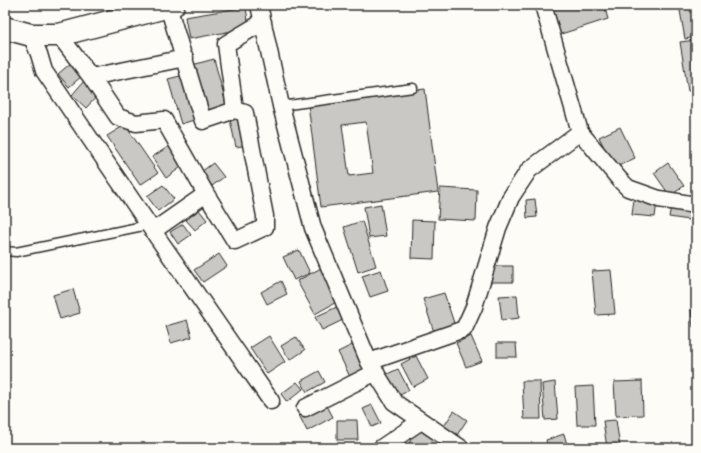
<svg xmlns="http://www.w3.org/2000/svg" width="701" height="453" font-family="'Balsamiq Sans',sans-serif">
<style>
.building{fill:#c9c8c4;stroke:#2b2b2b;fill-rule:evenodd}
.lines{fill:none;stroke-linecap:round;stroke-linejoin:round}
.service-casing{stroke:#2b2b2b;stroke-width:11}
.minor-casing{stroke:#2b2b2b;stroke-width:19}
.primary-casing{stroke:#2b2b2b;stroke-width:25}
.service{stroke:#fdfcf7;stroke-width:8}
.minor{stroke:#fdfcf7;stroke-width:16}
.primary{stroke:#fdfcf7;stroke-width:22}
</style>
<rect width="100%" height="100%" fill="#fdfcf7"/>
<filter id="ink" filterUnits="userSpaceOnUse"><feTurbulence type="fractalNoise" baseFrequency=".025" numOctaves="2"/><feDisplacementMap in="SourceGraphic" scale="8" xChannelSelector="R" yChannelSelector="G"/><feConvolveMatrix kernelMatrix="1 2 1 2 8 2 1 2 1" color-interpolation-filters="sRGB"/></filter>
<g filter="url(#ink)">
<path class="building" d="M556,5H604L608,19L558,35L550,7Z
M679,5H692L696,26V37L685,39Z
M246,7L249,28L189,39L185,17Z
M696,40V90L688,91L680,42Z
M214,59L228,111L206,117L192,65Z
M71,63L82,76L69,87L58,74Z
M184,75L197,119L181,124L168,79Z
M84,81L99,94L86,108L72,95Z
M425,89L438,192L321,207L308,104ZM366,122L373,173L349,176L342,125Z
M243,118L248,145L236,147L230,120Z
M125,125L158,173L140,185L107,136Z
M620,127L635,158L614,168L599,137Z
M171,145L184,165L166,178L152,157Z
M213,163L224,177L212,186L201,172Z
M668,163L684,186L670,196L654,173Z
M163,185L174,199L158,211L147,196Z
M440,188L477,190L476,221L438,219Z
M634,198L657,201L655,217L632,215Z
M535,199L537,217L527,218L526,200Z
M381,204L386,236L369,238L364,207Z
M671,206L691,209L689,220L669,217Z
M199,210L207,220L195,230L186,220Z
M412,220L435,221L434,259L411,258Z
M362,221L376,266L358,272L344,227Z
M183,224L191,235L178,244L170,232Z
M299,250L310,273L294,280L283,257Z
M219,254L227,266L203,282L194,270Z
M488,266H513V282H488Z
M323,267L340,300L315,314L297,281Z
M381,270L388,291L370,297L362,276Z
M611,270L615,314L596,315L592,271Z
M281,281L287,294L267,304L261,292Z
M73,289L80,313L60,319L53,295Z
M444,293L456,329L435,335L423,299Z
M517,295L519,318L502,320L499,296Z
M339,306L345,319L322,330L315,317Z
M696,309V327H693L691,310Z
M187,320L192,337L171,343L166,326Z
M269,336L285,362L267,374L250,348Z
M471,336L482,361L466,367L456,343Z
M296,337L305,350L290,360L281,346Z
M497,343H516L517,357H497Z
M354,344L368,373L352,381L338,352Z
M416,356L428,379L413,387L401,364Z
M398,369L409,390L395,398L383,376Z
M319,371L325,382L307,392L301,381Z
M522,381H540L541,419H524Z
M642,381L643,415L616,416L614,382Z
M297,382L303,389L287,402L281,394Z
M555,382L558,419L545,420L542,384Z
M593,386L595,425H577L575,387Z
M325,402L333,417L307,431L299,415Z
M372,405L381,423L372,427L363,409Z
M454,411L467,420L455,438L442,429Z
M337,420H357L358,440H337Z
M616,420L620,447L607,448L603,421Z
M418,427L444,441L440,448H419L409,443Z
M564,434L568,448H548L546,440Z
M696,443V448H685L684,445Z"/>
<g class="lines">
<g class="service-casing">
<path id="service" d="M281,106L413,88
M5,251L16,252L148,225"/>
</g>
<g class="minor-casing">
<path id="minor" d="M259,5L281,106L313,228L369,362L394,402L461,448
M543,5L580,132L620,180L628,188L659,199L696,205
M168,6L203,121L235,110
M31,35L39,54L44,71L153,231L271,401
M59,35L91,77L118,117L136,123L164,120L206,194L235,241L265,227V216L245,113L235,110L226,44L263,22
M91,77L185,58
M153,231L206,194
M369,362L464,329L474,307L498,228L511,197L529,170L580,132
M305,408L376,372
M381,448L421,421"/>
</g>
<g class="primary-casing">
<path id="primary" d="M5,28L31,35H59L173,5"/>
</g>
<use href="#service" class="service"/>
<use href="#minor" class="minor"/>
<use href="#primary" class="primary"/>
</g>
</g>
<rect width="701" height="453" fill="none" stroke="#fdfcf7" stroke-width="20"/>
<rect x="10" y="10" width="681" height="433" fill="none" stroke="#2b2b2b" stroke-width="1.5" filter="url(#ink)"/>
</svg>
